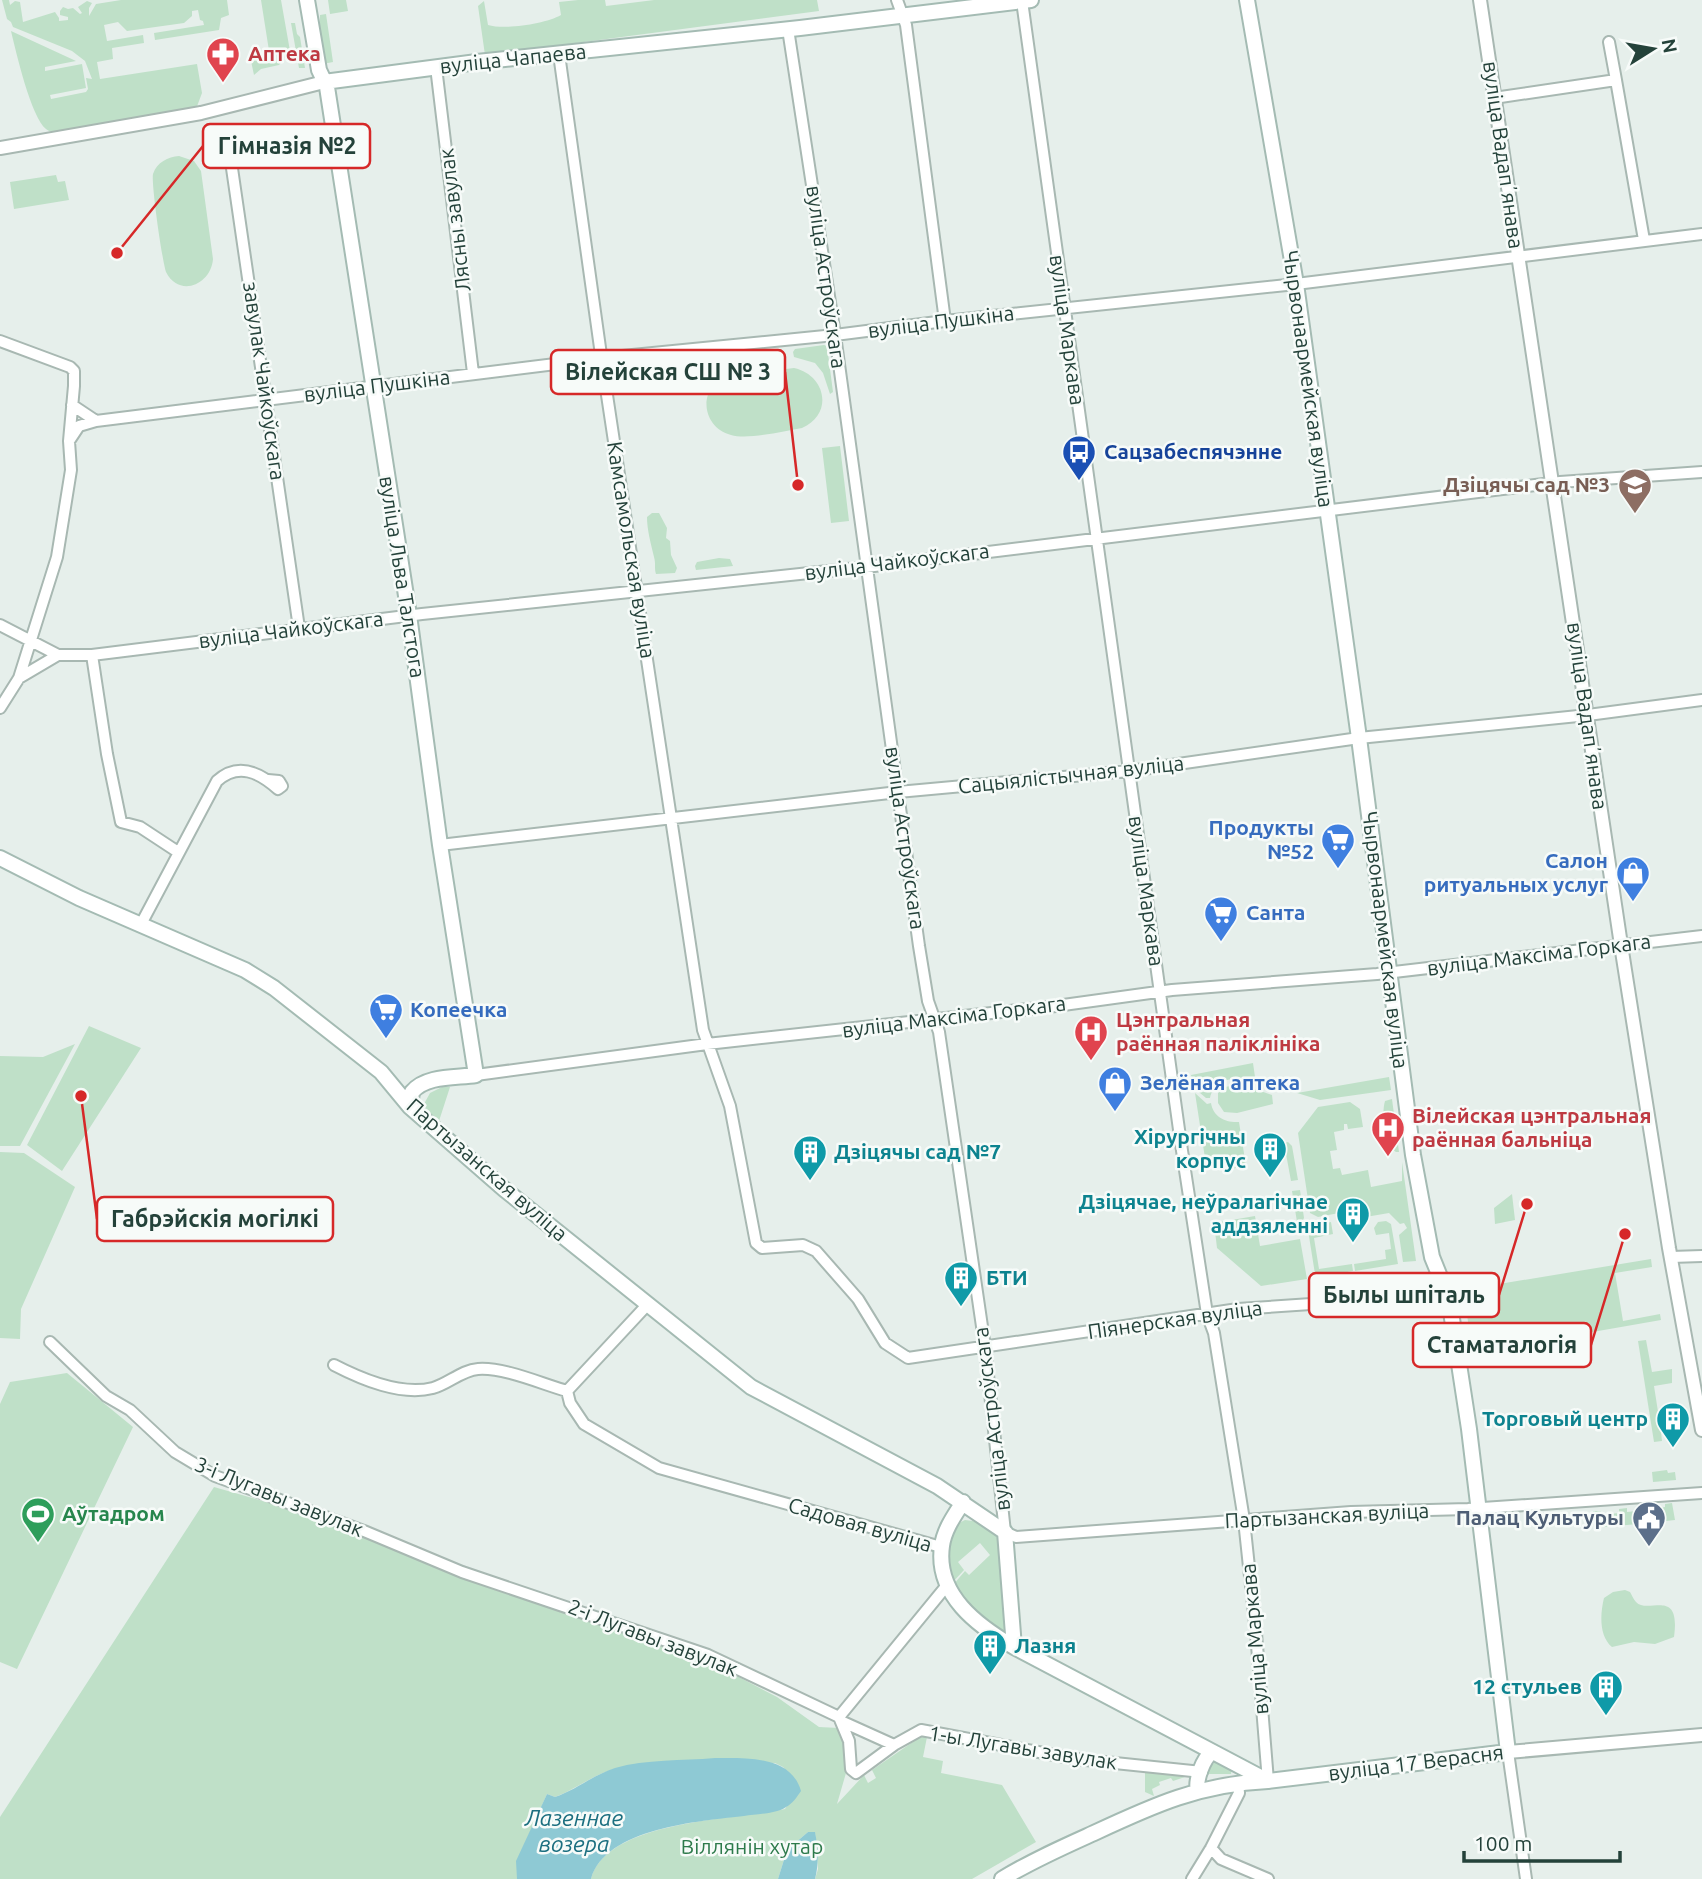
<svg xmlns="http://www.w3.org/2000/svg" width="1702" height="1879" font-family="Ubuntu,sans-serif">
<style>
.green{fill:#bfe0c8}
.water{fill:#8ec9d4}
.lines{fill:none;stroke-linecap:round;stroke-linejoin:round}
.minor-casing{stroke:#a8b8b2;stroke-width:14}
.tertiary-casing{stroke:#a8b8b2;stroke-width:16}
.secondary-casing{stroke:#a4bbb3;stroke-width:18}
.minor{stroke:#fff;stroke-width:10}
.tertiary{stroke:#fff;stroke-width:12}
.secondary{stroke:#fff;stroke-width:14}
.labels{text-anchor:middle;stroke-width:5;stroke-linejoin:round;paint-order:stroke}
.health-label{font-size:21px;font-weight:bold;fill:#be3a42;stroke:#f7fbf9;text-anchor:start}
.street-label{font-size:21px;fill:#24423a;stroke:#f7fbf9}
.transit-label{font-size:21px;font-weight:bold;fill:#164399;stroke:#f7fbf9;text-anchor:start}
.education-label{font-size:21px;font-weight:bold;fill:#785e54;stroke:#f7fbf9;text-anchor:end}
.shop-label{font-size:21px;font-weight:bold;fill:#366cbe;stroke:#f7fbf9;text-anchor:start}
.culture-label{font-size:21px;font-weight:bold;fill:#0d838f;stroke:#f7fbf9;text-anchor:end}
.leisure-label{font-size:21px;font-weight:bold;fill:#27864d;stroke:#f7fbf9;text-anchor:start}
.service-label{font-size:21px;font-weight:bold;fill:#4e5e75;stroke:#f7fbf9;text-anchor:end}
.park-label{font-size:21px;fill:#2d7a4b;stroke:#f7fbf9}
.water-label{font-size:23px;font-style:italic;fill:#1c6f80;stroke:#f7fbf9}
.leader{fill:none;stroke:#d62828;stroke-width:2.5}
.callout-dot{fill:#d62828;stroke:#f7fbf9;stroke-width:2.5}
.callout{fill:#f7fbf9;stroke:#d62828;stroke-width:2.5}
.callout-label{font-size:23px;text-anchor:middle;font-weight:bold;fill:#24423a}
</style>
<rect width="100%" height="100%" fill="#e6efeb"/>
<path class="green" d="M2,0H9L10,5L15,1L20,2L23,22L55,12L59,18V21L68,20V17L60,15V11L63,7L68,9L73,8L80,14L82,13L78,7L87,1L92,3L89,8V16L96,4L121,0H227L229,15L221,18L219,30L155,40L154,33L204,25L203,21L200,20L198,10L192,11V16L184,23L127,31L118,22L104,25L107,41L143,35L144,43L112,48L113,59L97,62L100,79L197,64L202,93L196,109L56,133C52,132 50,132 46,129C31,117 16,52 11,31L76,61L45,67V71L82,64L86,88L50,95L51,99L86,92L88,89L86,78L92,79L85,61L72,51L13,27L11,22L7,19Z
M261,0H281L290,51L279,65L261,69L254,75L251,61L270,57Z
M328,0H346L348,11L330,14Z
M578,0H605L606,6L654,0H817L819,11L485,55L478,6L484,1L488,25C505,30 545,24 561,15L559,2Z
M326,14L333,62L323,64L319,38L320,15Z
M295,23L297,34L300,37L305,68H299L291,23Z
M179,156L194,161L201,171L213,259C211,285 179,298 166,272C162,260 151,183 153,174C157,162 168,157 179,156Z
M56,175L58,182L65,181L69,200L14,209L10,182Z
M824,345L827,346L833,392L830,394L823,373L815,363L794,357L793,352L795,349Z
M794,368C826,375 834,414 802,428C784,431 748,440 731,435C700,427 697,384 730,376Z
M840,446L849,521L831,523L822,448Z
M652,513H659L667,528L666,538L670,541L671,555L677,568L675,573L656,574C654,568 656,564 654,557C651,544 647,530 647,517Z
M719,558L730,559L733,566L696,570L695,566L697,562Z
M89,1026L141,1048L62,1171L27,1145Z
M75,1044L20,1146H0V1056L43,1057Z
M1253,1063L1255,1077L1252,1081C1236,1076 1214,1078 1210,1098H1206L1193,1087L1191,1075Z
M1389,1077L1391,1090L1320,1100L1297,1093Z
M1240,1084L1272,1095L1273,1104L1237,1113L1224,1112L1218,1103V1093L1225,1087Z
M442,1087H450L439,1121L426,1110L424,1104L430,1093Z
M1195,1093L1207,1104L1211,1103C1213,1117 1226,1123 1239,1122L1246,1166L1231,1169L1229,1155L1205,1158Z
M1392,1099L1399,1152H1396C1385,1144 1381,1114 1385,1101Z
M1350,1102L1360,1109L1363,1127L1348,1129L1347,1124H1344V1130L1334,1132L1337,1150L1330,1151L1333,1169L1340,1168L1342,1175L1368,1170L1371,1187L1402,1181V1162L1416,1261L1403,1262L1399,1235L1407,1228L1404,1223L1400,1224L1389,1213L1354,1219L1339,1213L1318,1217L1310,1213L1298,1133L1318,1107Z
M1288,1142L1292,1146L1298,1180L1291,1181L1284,1143Z
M0,1152L24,1153L75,1187L21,1309L20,1339L0,1338Z
M1300,1190L1304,1218L1298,1228L1292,1191Z
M1512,1194L1515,1220L1495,1224L1494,1208Z
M1255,1216L1260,1246L1300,1239L1307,1279L1261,1286L1217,1248L1214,1223Z
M1331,1222L1333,1234L1314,1238L1319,1269L1352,1264L1353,1271L1318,1277L1315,1274L1308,1230L1316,1225Z
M1378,1222L1386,1221L1391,1224L1398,1264L1355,1271L1354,1264L1386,1259L1385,1250L1391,1249L1389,1233L1376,1235L1374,1228Z
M1651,1259L1652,1267L1615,1273L1623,1321L1660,1314L1661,1320L1473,1353L1463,1290Z
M1646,1340L1652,1372L1672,1369V1383L1654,1386L1659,1418L1677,1415L1678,1423L1672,1424L1673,1430L1661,1432L1662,1441L1654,1442L1638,1341Z
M67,1373L133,1427L17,1669L0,1662V1404L10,1382Z
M1667,1470L1668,1473L1675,1472L1676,1480L1653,1482L1652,1472Z
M214,1487L298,1511L641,1637L735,1675L777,1697L819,1727L839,1728L844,1745L846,1773L837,1804L864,1775L868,1783L876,1778L872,1770L920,1737H927L923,1757L943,1761L941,1773L1002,1785L1036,1842L972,1879H815L818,1869L815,1832H808L787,1850L778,1879H591C607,1820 735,1820 785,1809L799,1786L783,1767L775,1763C724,1763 668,1756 618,1768C595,1773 577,1789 555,1797L547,1794L517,1861V1879H0V1817Z
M1672,1503L1675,1520L1648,1523L1646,1510L1660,1505L1661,1508L1665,1507V1504Z
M1627,1508V1512L1636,1511L1638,1524L1594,1528L1593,1511H1601L1602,1515L1619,1513V1509Z
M965,1520L973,1521L999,1533L1011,1639L980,1620L953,1585L965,1571L969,1575L990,1555L980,1543L958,1562L964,1570L952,1583C948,1563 940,1531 965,1520Z
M1625,1590L1630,1592C1632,1595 1633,1599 1636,1602C1648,1615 1681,1586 1674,1637L1655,1644L1634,1642L1612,1647C1599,1636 1600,1614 1604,1598L1613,1592Z
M1215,1762H1221L1232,1769L1231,1774H1209V1768Z
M1145,1771L1182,1772L1185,1777L1173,1781L1171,1778L1159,1782L1160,1785L1152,1789L1154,1796L1145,1792Z"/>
<path class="water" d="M715,1758C744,1758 791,1755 801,1791C797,1797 792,1804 786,1807C776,1814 756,1814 744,1816C700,1821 605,1828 591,1879H517L516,1861L547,1794L555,1797C576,1790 593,1775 615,1768C646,1759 682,1761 715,1758Z
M808,1832H815C818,1847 819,1864 815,1879H778L787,1850Z"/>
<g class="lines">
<g class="minor-casing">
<path id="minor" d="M897,0L906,25L945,321
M1022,1L1181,1144L1207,1314L1214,1333L1244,1520L1256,1633L1268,1781
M788,29L835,335L919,946L928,1001L939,1032L985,1347L1005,1532L1016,1537L1351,1512L1468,1509L1702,1493
M1609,42L1616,80
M559,54L602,362L703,1030L730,1106L756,1243L762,1248L803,1245L816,1251L858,1299L885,1343L908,1358L1238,1309L1326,1303L1442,1284
M436,67L473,373
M1494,98L1616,80L1644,240
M227,134L299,628
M0,341L70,367L74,371V386L69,441L71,470L57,557L19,678L0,708
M72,405L96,421
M69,441L79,426L96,421L612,357L835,335L945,321L1296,284L1702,234
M0,625L58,655H92L422,614L866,567L1560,482L1702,472
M92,655L107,754L121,822L140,827L178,852
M19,678L58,655
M440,845L898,792L1129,771L1359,738L1588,715L1702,700
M140,926L217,781C238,762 259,772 278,789L282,786L279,781L268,780
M476,1075L707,1044L1056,1006L1172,990L1377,974L1702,936
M1671,1257L1702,1256
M648,1304L567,1391L570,1403L584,1424L659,1468L941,1547
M50,1342L106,1396L130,1410L175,1452L215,1476L364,1531L462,1572L708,1655L839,1717
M334,1365C363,1380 401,1396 433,1388C448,1384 462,1370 478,1369C504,1367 542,1384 567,1391
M839,1717L849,1741L851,1769L856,1773L894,1745L921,1730L1076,1759L1202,1772
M839,1717L948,1584
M843,1722L894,1745
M1508,1752L1526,1879
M1211,1848L1221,1859L1268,1879
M1192,1879L1211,1848L1239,1793L1238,1782"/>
</g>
<g class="tertiary-casing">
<path id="tertiary" d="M1480,0L1621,945L1669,1248L1702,1430
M0,148L201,113L324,82
M1508,1752L1702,1735"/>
</g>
<g class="secondary-casing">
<path id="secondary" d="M307,0L319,70L327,87L409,615L440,845L476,1075C456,1078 426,1075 412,1092L410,1107
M324,82L477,62L800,28L1031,0
M0,858L79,898L245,970L274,988L381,1072L410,1107L504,1189L751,1387L937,1486L1005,1532L1014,1647
M963,1502C954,1516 944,1530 942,1546C935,1595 978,1626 1014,1647L1268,1781
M1198,1791C1195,1780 1203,1759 1212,1752
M1002,1879C1031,1861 1063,1847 1094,1833C1154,1805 1200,1784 1268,1781L1508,1752L1469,1429L1449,1299L1432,1257L1413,1155L1359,738L1296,284L1247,0"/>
</g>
<use href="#minor" class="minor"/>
<use href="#tertiary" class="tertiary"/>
<use href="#secondary" class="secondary"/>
</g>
<defs>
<g id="pharmacy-pin" transform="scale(1.75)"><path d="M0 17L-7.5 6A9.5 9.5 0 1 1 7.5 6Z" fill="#e0444e" stroke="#f7fbf9"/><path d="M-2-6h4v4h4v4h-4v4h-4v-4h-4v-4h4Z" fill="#fff"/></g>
<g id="bus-pin" transform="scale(1.75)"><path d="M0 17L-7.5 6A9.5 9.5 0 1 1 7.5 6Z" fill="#1a4fb4" stroke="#f7fbf9"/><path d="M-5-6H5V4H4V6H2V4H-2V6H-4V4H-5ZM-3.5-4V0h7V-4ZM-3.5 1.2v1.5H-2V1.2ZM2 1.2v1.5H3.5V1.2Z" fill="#fff"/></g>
<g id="school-pin" transform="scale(1.75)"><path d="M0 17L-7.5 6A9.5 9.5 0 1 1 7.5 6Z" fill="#8d6e63" stroke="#f7fbf9"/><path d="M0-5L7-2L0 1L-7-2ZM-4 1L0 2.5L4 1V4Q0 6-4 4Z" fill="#fff"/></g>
<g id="supermarket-pin" transform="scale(1.75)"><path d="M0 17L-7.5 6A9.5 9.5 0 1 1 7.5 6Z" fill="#3f7fe0" stroke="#f7fbf9"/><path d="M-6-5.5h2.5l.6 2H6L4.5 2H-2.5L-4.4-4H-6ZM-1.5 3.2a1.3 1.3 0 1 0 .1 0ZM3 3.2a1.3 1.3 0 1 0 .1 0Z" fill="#fff"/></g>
<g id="shop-pin" transform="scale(1.75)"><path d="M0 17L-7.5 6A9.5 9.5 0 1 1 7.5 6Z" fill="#3f7fe0" stroke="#f7fbf9"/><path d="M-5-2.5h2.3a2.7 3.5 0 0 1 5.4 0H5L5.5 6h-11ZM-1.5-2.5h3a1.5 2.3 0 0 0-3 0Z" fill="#fff"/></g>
<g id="hospital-pin" transform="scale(1.75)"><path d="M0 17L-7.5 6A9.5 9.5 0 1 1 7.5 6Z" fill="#e0444e" stroke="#f7fbf9"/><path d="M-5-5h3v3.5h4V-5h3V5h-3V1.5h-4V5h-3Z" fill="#fff"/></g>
<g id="building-pin" transform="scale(1.75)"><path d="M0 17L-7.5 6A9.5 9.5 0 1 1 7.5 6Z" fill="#0f9aa8" stroke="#f7fbf9"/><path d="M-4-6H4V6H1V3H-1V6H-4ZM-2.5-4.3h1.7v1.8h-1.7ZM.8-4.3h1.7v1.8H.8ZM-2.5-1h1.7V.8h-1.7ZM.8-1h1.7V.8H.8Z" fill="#fff"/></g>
<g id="stadium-pin" transform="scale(1.75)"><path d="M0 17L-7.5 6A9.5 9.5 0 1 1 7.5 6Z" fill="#2e9e5b" stroke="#f7fbf9"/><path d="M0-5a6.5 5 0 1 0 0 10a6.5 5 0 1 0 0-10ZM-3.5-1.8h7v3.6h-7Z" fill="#fff"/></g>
<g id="civic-pin" transform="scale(1.75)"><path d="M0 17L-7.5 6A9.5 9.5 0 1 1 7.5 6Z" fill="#5c6f8a" stroke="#f7fbf9"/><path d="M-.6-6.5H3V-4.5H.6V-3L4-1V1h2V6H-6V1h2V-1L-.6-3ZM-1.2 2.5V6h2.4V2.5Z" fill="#fff"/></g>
</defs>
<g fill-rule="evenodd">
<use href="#pharmacy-pin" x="223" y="54"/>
<use href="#bus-pin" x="1079" y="452"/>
<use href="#school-pin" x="1635" y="485"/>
<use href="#supermarket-pin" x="1338" y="840"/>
<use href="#shop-pin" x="1633" y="873"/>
<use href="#supermarket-pin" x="1221" y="913"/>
<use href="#supermarket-pin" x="386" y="1010"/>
<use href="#hospital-pin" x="1091" y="1032"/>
<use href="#shop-pin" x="1115" y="1083"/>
<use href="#hospital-pin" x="1388" y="1128"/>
<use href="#building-pin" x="1270" y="1149"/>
<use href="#building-pin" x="810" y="1152"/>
<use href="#building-pin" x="1353" y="1214"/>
<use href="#building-pin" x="961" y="1278"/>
<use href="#building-pin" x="1673" y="1419"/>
<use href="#stadium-pin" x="38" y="1514"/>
<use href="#civic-pin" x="1649" y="1518"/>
<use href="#building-pin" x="990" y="1646"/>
<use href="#building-pin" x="1606" y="1687"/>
</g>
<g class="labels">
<g class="health-label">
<text x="248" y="61">Аптека</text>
<text x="1116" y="1027">Цэнтральная<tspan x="1116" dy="24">раённая паліклініка</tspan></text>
<text x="1412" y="1123">Вілейская цэнтральная<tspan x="1412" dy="24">раённая бальніца</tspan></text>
</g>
<g class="street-label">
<text transform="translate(513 59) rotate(-6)" y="7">вуліца Чапаева</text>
<text transform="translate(1503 155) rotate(82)" y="7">вуліца Вадапʼянава</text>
<text transform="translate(455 220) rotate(-97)" y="7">Лясны завулак</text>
<text transform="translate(826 277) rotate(82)" y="7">вуліца Астроўскага</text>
<text transform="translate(941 322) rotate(-7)" y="7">вуліца Пушкіна</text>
<text transform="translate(1067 330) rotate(82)" y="7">вуліца Маркава</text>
<text transform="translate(1308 379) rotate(82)" y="7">Чырвонаармейская вуліца</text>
<text transform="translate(264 381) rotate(82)" y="7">завулак Чайкоўскага</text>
<text transform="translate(377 386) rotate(-7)" y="7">вуліца Пушкіна</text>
<text transform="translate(631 550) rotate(81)" y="7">Камсамольская вуліца</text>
<text transform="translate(897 562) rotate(-7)" y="7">вуліца Чайкоўскага</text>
<text transform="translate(402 577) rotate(81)" y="7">вуліца Льва Талстога</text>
<text transform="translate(291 630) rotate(-7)" y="7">вуліца Чайкоўскага</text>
<text transform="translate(1587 716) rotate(82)" y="7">вуліца Вадапʼянава</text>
<text transform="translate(1071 775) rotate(-6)" y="7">Сацыялістычная вуліца</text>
<text transform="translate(905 838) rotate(82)" y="7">вуліца Астроўскага</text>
<text transform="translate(1146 891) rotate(82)" y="7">вуліца Маркава</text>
<text transform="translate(1385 940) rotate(83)" y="7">Чырвонаармейская вуліца</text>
<text transform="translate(1539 955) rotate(-7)" y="7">вуліца Максіма Горкага</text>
<text transform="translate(954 1017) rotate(-7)" y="7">вуліца Максіма Горкага</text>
<text transform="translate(487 1170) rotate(41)" y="7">Партызанская вуліца</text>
<text transform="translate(1175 1320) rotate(-8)" y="7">Піянерская вуліца</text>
<text transform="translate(992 1419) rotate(-97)" y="7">вуліца Астроўскага</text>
<text transform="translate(279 1497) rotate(22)" y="7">3-і Лугавы завулак</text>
<text transform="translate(1327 1516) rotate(-3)" y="7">Партызанская вуліца</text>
<text transform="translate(860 1525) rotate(16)" y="7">Садовая вуліца</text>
<text transform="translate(653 1638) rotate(21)" y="7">2-і Лугавы завулак</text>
<text transform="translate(1255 1639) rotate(-95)" y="7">вуліца Маркава</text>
<text transform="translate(1023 1748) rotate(9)" y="7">1-ы Лугавы завулак</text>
<text transform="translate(1416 1763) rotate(-7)" y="7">вуліца 17 Верасня</text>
</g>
<g class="transit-label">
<text x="1104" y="459">Сацзабеспячэнне</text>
</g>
<g class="education-label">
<text x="1610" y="492">Дзіцячы сад №3</text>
</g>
<g class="shop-label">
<text x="1314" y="835" text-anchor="end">Продукты<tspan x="1314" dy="24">№52</tspan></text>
<text x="1608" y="868" text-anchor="end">Салон<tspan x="1608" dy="24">ритуальных услуг</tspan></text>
<text x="1246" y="920">Санта</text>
<text x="410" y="1017">Копеечка</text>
<text x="1140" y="1090">Зелёная аптека</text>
</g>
<g class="culture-label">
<text x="1246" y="1144">Хірургічны<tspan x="1246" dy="24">корпус</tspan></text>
<text x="834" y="1159" text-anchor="start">Дзіцячы сад №7</text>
<text x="1328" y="1209">Дзіцячае, неўралагічнае<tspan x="1328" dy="24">аддзяленні</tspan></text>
<text x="986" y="1285" text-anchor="start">БТИ</text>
<text x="1648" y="1426">Торговый центр</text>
<text x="1014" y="1653" text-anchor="start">Лазня</text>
<text x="1582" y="1694">12 стульев</text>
</g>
<g class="leisure-label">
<text x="62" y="1521">Аўтадром</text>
</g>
<g class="service-label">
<text x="1624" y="1525">Палац Культуры</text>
</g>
<g class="park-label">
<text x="752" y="1854">Віллянін хутар</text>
</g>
<g class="water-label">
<text x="574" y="1826">Лазеннае<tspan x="574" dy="26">возера</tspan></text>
</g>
</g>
<path class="leader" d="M117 253L203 146M798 485L785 372M81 1096L97 1219M1527 1204L1499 1295M1625 1234L1591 1345"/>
<g class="callout-dot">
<circle cx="117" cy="253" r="7"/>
<circle cx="798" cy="485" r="7"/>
<circle cx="81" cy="1096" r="7"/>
<circle cx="1527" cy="1204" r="7"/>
<circle cx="1625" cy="1234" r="7"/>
</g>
<g class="callout">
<rect x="203" y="124" width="167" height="44" rx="7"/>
<rect x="551" y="350" width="234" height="44" rx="7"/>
<rect x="97" y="1197" width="236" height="44" rx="7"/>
<rect x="1309" y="1273" width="190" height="44" rx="7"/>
<rect x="1413" y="1323" width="178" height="44" rx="7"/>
</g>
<g class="callout-label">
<text x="287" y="154">Гімназія №2</text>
<text x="668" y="380">Вілейская СШ № 3</text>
<text x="215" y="1227">Габрэйскія могілкі</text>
<text x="1404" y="1303">Былы шпіталь</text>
<text x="1502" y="1353">Стаматалогія</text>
</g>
<g transform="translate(1653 49) rotate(79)" stroke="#f7fbf9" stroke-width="5" paint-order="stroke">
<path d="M0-5L12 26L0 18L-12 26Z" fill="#24423a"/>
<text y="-10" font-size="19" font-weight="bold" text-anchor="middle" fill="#24423a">N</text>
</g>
<path d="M1464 1851v10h156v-10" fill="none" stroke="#24423a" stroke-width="3.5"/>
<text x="1474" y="1851" font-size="21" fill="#24423a" stroke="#f7fbf9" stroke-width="5" paint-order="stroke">100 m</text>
</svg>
